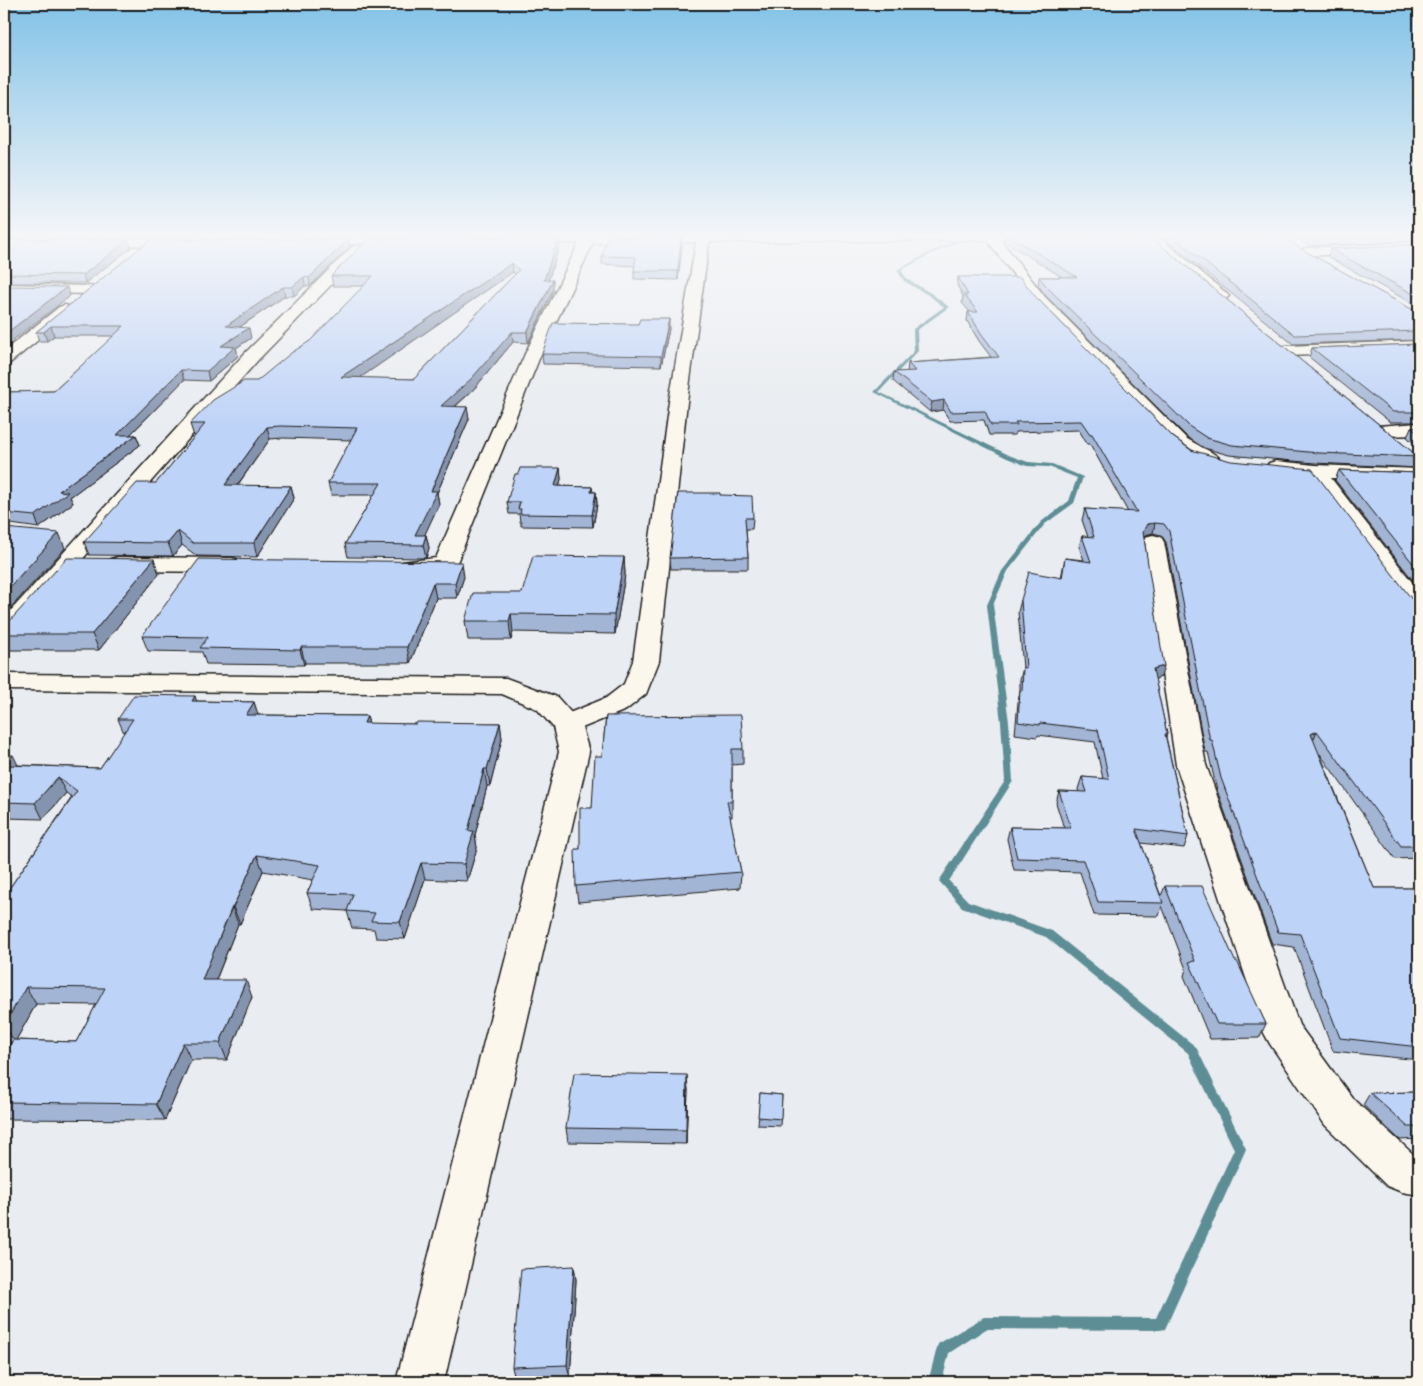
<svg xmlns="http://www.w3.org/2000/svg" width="1423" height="1386" font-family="Itim,sans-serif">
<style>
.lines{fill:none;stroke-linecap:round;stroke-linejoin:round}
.stream{fill:#5d8d95;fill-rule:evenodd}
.street-casing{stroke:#1c1c1c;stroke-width:3}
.secondary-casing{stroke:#1c1c1c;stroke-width:3}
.street{fill:#fbf7ec;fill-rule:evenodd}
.secondary{fill:#fbf7ec;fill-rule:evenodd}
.wall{fill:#a3b5d5;stroke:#1c1c1c;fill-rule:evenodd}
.shaded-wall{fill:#8594ae;stroke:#1c1c1c}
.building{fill:#bed3f8;stroke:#1c1c1c;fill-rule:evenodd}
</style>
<rect width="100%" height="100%" fill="#e9ecf0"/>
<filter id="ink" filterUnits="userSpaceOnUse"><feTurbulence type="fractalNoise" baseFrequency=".02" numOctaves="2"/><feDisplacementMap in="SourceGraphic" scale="10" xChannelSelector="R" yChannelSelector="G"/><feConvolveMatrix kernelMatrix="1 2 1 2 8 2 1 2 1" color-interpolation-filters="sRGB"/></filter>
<g filter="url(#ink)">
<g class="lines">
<path class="stream" d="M956,234H960L959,242L932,254L901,270L907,279L932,294L949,307L917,330L918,351L879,392L1011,456L1028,462L1052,464L1083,477L1074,503L1045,524L1008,571L993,605L1009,722L1013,781L949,881L968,901L1052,931L1196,1047L1246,1149L1165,1329L1160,1330L986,1329L949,1353L942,1382H928L938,1344L984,1317L1156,1318L1234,1149L1188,1053L1046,937L962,907L939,881L1005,781L1001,722L987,605L1002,571L1041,522L1069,501L1077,478L1049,467L1027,466L1007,458L874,392L914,351L913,329L944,307L930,296L904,281L897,270L930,252L956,240Z"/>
<g class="street-casing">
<path id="street" d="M587,234H1045L1039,238L1000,239L1045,297L1186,438C1193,443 1217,454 1219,458L1216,462C1199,466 1185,456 1172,446L1035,303L987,240L709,242L687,402L659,661L646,694L626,710L577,730L567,733L557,730L553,724L557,718L606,698L624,684L633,661L669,402L696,242L593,243L541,354L456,565L452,570C437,574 417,576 402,572L398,567L402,562L436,558L525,354L579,243H523L516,239L523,235Z
M1139,234H1154L1164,241L1226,293L1229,296L1226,299H1216Z
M405,235L410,236L412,239L410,242L313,245L306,241L313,237Z
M93,238H185L192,242L185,246L88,245L86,242Z
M1419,242V250L1305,256L1298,252L1305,248Z
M357,246L364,250L362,253L258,360L13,638L4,641V618L246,352L352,247Z
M4,284L91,286L96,287L98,290L96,293L91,294L4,292Z
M65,305L71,307L73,310L71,313L10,363L4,364V351L59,307Z
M1419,341V351L1286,356L1280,355L1278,351L1280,347L1286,346Z
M1419,423V435L1384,436L1377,434L1374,430L1377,426Z
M1276,461L1315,465L1419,469V481L1331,478L1419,591V614L1410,612L1309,477L1269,471L1266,467L1269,463Z
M1153,535L1161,537L1164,542L1206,765L1299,1025L1353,1099L1413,1154L1419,1155V1195L1402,1192L1387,1186L1325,1125L1270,1044L1264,1033L1176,765L1142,542L1145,537Z
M118,557L232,558L240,560L244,565L240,570L232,572L118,571L110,569L106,564L110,559Z"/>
</g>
<g class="secondary-casing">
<path id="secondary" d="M4,674L506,678L557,697L581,724L589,752L444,1382H396L559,752L553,727L537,709L502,694L4,690Z"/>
</g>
<use href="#street" class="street"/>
<use href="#secondary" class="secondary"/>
</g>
<path class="wall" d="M4,234H403L149,236L4,235Z
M1005,234H1147L1415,454L1419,455V468L1315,463L1229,455L1204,448L1187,437L1046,296L1038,285L1039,277H1062L1004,241Z
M1157,234H1281L1301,249L1415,311L1419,312V340L1293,344L1165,239Z
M1291,234H1419V241L1309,246Z
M681,237L682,245L678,280L634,279V271L635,266L602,264V256Z
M4,239L128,240L131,248L85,283H4Z
M150,240L350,247L310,286H305L294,296H285L240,327L251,338L236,348L238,356L209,381L184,380L130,435H136L140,445L70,497L73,503L39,528L4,523V392L54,391L114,336H54L47,341H39L36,332Z
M1419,244V307L1328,257L1330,249Z
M560,245L548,280L553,290L528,343L513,342L474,389L455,407H467L469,419L437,493L439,504L424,535H426L429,548L426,558L348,557L345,544L374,495H331L328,483L351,440L283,438L270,439L237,486H291L294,498L257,557L197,556L182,545L173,556L89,555L84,542L156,483L195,436H194L190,424L257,381L310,341L364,286H333L331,276ZM513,272L515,274L414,379L359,378Z
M958,277L1035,296L1173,437L1414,602L1419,603V858L1395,859L1320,754L1374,888H1419V1060L1333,1051L1294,947L1272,944L1217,790L1208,752H1205L1166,542L1161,535L1153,533L1145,535L1144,536L1161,677L1155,679L1167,734L1166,737L1188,836L1184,848L1141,843L1161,896L1165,886L1235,961L1266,1024L1259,1038L1210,1039L1184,976L1186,969L1162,906L1159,916L1094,915L1080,872L1014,870L1007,839L1010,827L1064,828L1056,803L1059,791L1079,792L1078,789L1082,777L1103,779L1095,742L1038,735L1037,737L1015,734L1018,702L1020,691V679L1023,668L1018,612L1021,600L1061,578L1065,558L1084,560L1079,547L1082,536L1088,537L1082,520L1085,509L1128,512L1090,444H1087L1079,430L1015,432V435H989L984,420L950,421L943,410L930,412L893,381L894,372H907L908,363L991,357L979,341L967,321L968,312H970L962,303L963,296L957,285Z
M638,324L669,329L661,366L543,364L542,354Z
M1419,344V422H1390L1309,357L1312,348Z
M1411,427H1419V448L1407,437Z
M560,468L561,479L559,486L592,487L593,492H596L597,504L593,527L521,526V522H520L519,514H509L507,502Z
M1339,470L1419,473V588L1335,480Z
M720,495L753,518L752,529H746L748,557V569H671L670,558Z
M624,557L625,575L615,634L513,632L511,640H468L465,621L522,593Z
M154,559L159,574L99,650H4V625Z
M464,577L457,598H436L410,663H305L304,665L206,664L202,652L148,651L142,636Z
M195,696L196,701L254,702L258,715L367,716L369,724H416L500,723L502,739L490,786H487L475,835L477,848L467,881L425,879L405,939L376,938L374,929L352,928L347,911L313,909L307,893L313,880L263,871L240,924H238L216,980L252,997L227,1060H191L165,1120L4,1119V1055L11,1042H4V896L72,797L66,793L43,819L6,818L4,821V755L18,765L100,768L124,733L118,719ZM36,1004L96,1005L76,1042L16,1040Z
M606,716L743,749V764L732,765V817H730L741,872L740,888L578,902L576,886L580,849L592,808L602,756Z
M688,1089L686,1144L568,1142L566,1128Z
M1419,1092V1139L1400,1140L1363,1105L1370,1093Z
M760,1093L782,1095L780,1126L758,1125Z
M574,1266L576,1280L570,1378L515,1380L512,1367Z"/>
<path class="shaded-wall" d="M559,236L560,245L545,290L544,280Z
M681,237L682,245L678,280V271Z
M349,239L350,247L310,286L309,278Z
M128,240L131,248L85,283L83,275Z
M512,263L513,272L344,389L341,377Z
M304,277L305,286L294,296L292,287Z
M553,280V290L528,343L527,332Z
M67,287L70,296L4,347V335Z
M283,287L285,296L228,335L226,326Z
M669,319V329L661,366V356Z
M51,326L54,336L47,341L44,332Z
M249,328L251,338L236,348L238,356L209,381L207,371L221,346Z
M512,332L513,342L474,389L442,418L441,406Z
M181,370L184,380L120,445L117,435Z
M944,400L943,410L930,412L932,402Z
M467,407L469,419L437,493L439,504L420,545L415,535L431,491Z
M267,427L270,439L228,498L225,485Z
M136,435L140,445L70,497L73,503L39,528L35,516L59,491Z
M560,468L561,479L556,498L555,486Z
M291,486L294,498L257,557L254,543Z
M596,492L597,504L593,527L592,515Z
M1155,523L1153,533L1145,535L1140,542L1143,532L1147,524Z
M178,531L182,545L173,556L168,543Z
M59,533L65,548L4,615V593Z
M426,535L429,548L426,558L423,545Z
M624,557L625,575L615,634L614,615Z
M154,559L159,574L99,650L92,634Z
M462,562L464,577L457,598L455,583Z
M433,583L436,598L410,663L407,647Z
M511,614L513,632L511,640L509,621Z
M301,647L305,663L304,665L300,650Z
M1164,666L1161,677L1150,681L1153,669Z
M195,696L200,712L192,701Z
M254,702L259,718L246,715Z
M367,716L371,732L364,723Z
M500,723L502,739L490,786L487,769Z
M1317,731L1312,743L1311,734Z
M13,755L21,771L5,765Z
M484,769L487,786L475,835L477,848L467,881L464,864L468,831Z
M58,777L66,793L43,819L35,803Z
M4,813L6,818L4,821Z
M257,855L263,871L240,924L233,907Z
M421,863L425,879L405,939L400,922Z
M232,907L238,924L209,997L202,980Z
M246,980L252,997L227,1060L220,1043Z
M26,987L36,1004L15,1042L4,1025Z
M183,1043L191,1060L165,1120L156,1104Z
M687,1075L688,1089L686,1144V1130Z
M574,1266L576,1280L570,1378L567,1365Z"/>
<path class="building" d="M1006,234H1147L1415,454L1419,455V457L1319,453L1232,445L1207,438L1190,427L1048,288L1039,277H1077Z
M1170,234H1281L1301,249L1415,311L1419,312V331L1295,335Z
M1304,234H1401L1311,239Z
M559,236L544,280H553L527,332H512L472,378L441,406L467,407L431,491H437L415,535H426L423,545L345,544L381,483H328L357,428L280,426L267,427L225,485L291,486L254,543H193L178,531L168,543L84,542L137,483H156L205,424H190L213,400L244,381H257L291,353L310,341L373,276H331L369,238ZM512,263L519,270L414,379L341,377Z
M607,237H681L678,271H634L636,257L602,256Z
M4,239L128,240L83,275L4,274Z
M349,239L309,278L304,277L292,287H283L226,326L249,328L221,346L235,347L207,371L181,370L117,435H136L59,491L68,492L35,516L4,513V392L54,391L124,326H51L44,332H36L150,240Z
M1419,244V297L1330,249Z
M958,277H1020L1035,296L1173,437L1191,450L1231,461L1312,469L1414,602L1419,603V621H1415L1419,626V846H1401L1317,731L1311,734L1374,888H1419V1047L1340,1038L1300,934L1278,932L1221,778L1212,740H1210L1169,531L1164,524L1155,523L1147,524L1143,532L1164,666L1153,669L1167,734H1165L1188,836L1136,829L1163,903L1098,902L1083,860L1017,858L1010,827L1071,828L1059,791L1087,792L1082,777L1109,779L1098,730L1040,723V725L1018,722L1020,690L1022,691L1023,667L1026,668L1021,600L1029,572L1062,578L1065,558L1091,562L1082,536L1094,537L1085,509L1137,512L1092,434H1090L1081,421L1015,422L1017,425H991L985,411L951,412L944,400L932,402L894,372L915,371L908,363L999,357L981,333L968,312H978L964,295H968Z
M4,286L67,287L4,335Z
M640,319H669L661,356L542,354L553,323L638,324Z
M1419,344V412H1393L1312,348Z
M1411,427H1419V434Z
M520,468H560L555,486L592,487L591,492H596L592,515L520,514L521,509H518L520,502H507L515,474H518Z
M1339,470L1419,473V571Z
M678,493H720V495L752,496L753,518H745L748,557L670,558Z
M4,528L59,533L4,593Z
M533,556L624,557L614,615L511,614L509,621H465L473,593H522Z
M67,558L154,559L92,634H4V625L7,624Z
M199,559L462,562L455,583H433L407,647H301L300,650L200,648L208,637L142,636Z
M134,695L195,696L192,701L254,702L246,715L367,716L364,723L416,724L417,722L500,723L487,769H484L468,831H474L464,864L421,863L400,922L371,921L375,913L347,911L353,894L307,893L320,865L257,855L233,907H232L202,980H246L220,1043H183L156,1104L4,1102V1055L13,1040L76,1042L105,988L26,987L4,1025V896L77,791L58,777L35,803L4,802V755H13L5,765L100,768L133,719H118Z
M741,715L743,749H732V801H727L741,872L576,886L575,849H580V808H592L595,756H602L606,716Z
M1165,886H1202L1235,961H1237L1266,1024H1217L1189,962L1195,961Z
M574,1073L687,1075L686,1130L566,1128Z
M1419,1092V1127H1408L1370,1093Z
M760,1093L782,1095L781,1119L758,1117Z
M574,1266L567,1365L512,1367L521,1269Z"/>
</g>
<linearGradient id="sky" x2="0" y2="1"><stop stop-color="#82c2e7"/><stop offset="0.55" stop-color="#f5f6f8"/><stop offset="1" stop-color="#f5f6f8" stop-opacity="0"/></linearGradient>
<rect width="1423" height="428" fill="url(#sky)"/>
<rect width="1423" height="1386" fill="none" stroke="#fbf7ec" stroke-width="20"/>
<rect x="10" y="10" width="1403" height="1366" fill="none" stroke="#1c1c1c" stroke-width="2" filter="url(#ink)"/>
</svg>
